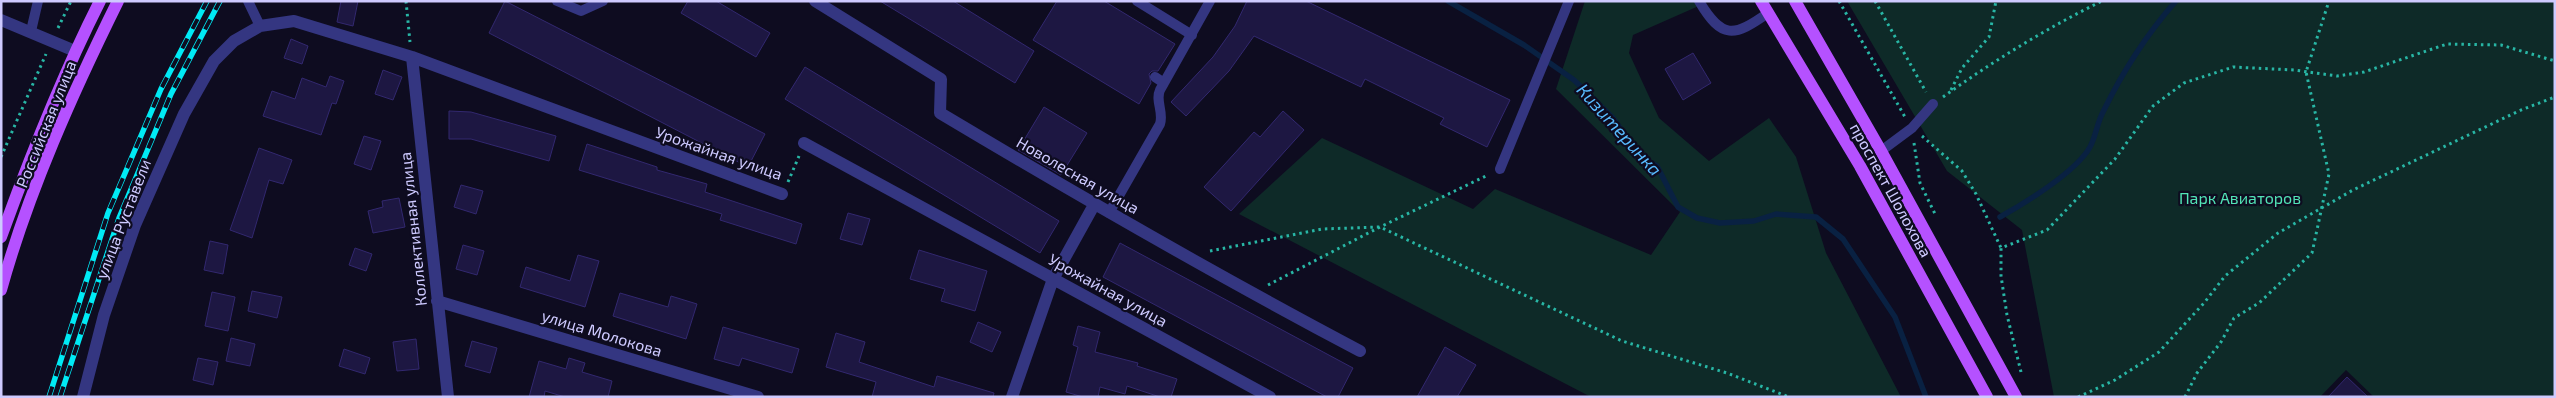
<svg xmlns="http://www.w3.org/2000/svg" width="2556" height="398" font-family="'Exo 2',sans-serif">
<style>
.green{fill:#0e2a28}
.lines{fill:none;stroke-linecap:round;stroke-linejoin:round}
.stream{stroke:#092142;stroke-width:5.5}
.building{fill:#1d1742;stroke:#32286f}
.path{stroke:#28b6a5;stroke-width:3;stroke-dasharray:2.5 4;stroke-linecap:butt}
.service{stroke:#343681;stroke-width:10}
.minor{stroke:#343681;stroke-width:12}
.primary{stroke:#b551ff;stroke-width:12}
.rail-casing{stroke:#00eaf5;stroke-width:5.5}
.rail{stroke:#0e0c20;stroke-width:4;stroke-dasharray:11;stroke-linecap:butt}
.labels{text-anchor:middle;stroke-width:4.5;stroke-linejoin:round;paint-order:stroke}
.street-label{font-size:16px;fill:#cecaff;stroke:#0e0c20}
.park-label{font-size:16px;fill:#52e4b7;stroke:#0e0c20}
.water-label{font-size:18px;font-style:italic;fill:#58bbff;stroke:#0e0c20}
</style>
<rect width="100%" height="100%" fill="#0e0c20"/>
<path class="green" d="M1585,1H1710L1633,35L1629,53L1659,118L1709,161L1769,118L1796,157L1826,253L1901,397H1591L1239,214L1322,138L1473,209L1495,189L1651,255L1680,212L1556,89Z
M1847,1H2555V397H2374L2346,370L2320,397H2054L2022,230L1947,171Z"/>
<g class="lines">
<path class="stream" d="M1448,1L1524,45L1574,80L1613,118L1640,157L1657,166L1678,207L1697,218L1720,223L1754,221L1776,214L1816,217L1843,239L1895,317L1926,397
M2000,217C2025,203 2076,172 2090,147C2096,136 2097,123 2103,112C2123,71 2146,35 2176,1"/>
</g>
<path class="building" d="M341,1H358L353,26L337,22Z
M505,1L765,134L748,167L489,33Z
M688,1H716L770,33L756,57L681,13Z
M880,1H953L1034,51L1015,83Z
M1057,1H1104L1175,44L1158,71H1152L1149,74L1151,83L1139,104L1033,40Z
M1247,1H1306L1510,100L1487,147L1440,124L1444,118L1365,79L1361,87L1254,36L1229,71L1186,116L1171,102L1213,57L1235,26Z
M291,39L308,46L302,64L284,58Z
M1693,53L1711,83L1683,100L1665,69Z
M805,67L1059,221L1040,253L785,99Z
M383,70L402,77L393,100L375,94Z
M330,76L344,81L336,104L332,103L321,135L263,116L272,91L295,99L302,78L326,87Z
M1044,107L1087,133L1061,175L1018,150Z
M449,111L471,112L556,136L549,161L471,139H449Z
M1283,111L1304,130L1231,211L1204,187L1254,132L1260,137Z
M364,136L381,141L371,170L354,164Z
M587,144L657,167V170L707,184L705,192L802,224L796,244L720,220L722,214L579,170Z
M259,148L292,160L283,184L269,180L252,238L230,230Z
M461,185L483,191L476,214L454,207Z
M399,198L405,227L373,233L368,211L383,207L382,201Z
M848,213L870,219L862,245L840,239Z
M210,241L228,245L223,274L204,270Z
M1120,243L1353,368L1338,397H1327L1103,277Z
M463,245L484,251L477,275L456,269Z
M355,248L372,254L366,271L349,265Z
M919,250L987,271L975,311L941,301L945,289L910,279Z
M578,255L599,261L585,307L520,287L526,267L570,281Z
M252,291L282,297L277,318L248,311Z
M212,292L235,297L228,331L205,326Z
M620,293L668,307L671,296L697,304L686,339L613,316Z
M978,322L1001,332L992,352L970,342Z
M1078,326L1100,332L1095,352L1138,363L1137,366L1177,379L1171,397H1160L1127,386L1125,394L1100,387L1098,397H1083L1066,392L1078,347L1073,345Z
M723,327L799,349L792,373L742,358L739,366L714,359Z
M836,333L865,342L859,362L934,387L937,376L994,393L993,397H872L876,382L826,367Z
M231,338L255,344L250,366L226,361Z
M416,339L419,369L397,371L393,342Z
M472,341L497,348L490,373L465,366Z
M1445,347L1476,365L1457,397H1417Z
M344,349L370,358L365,374L339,366Z
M198,358L218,362L213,385L193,380Z
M569,358L585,363L582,372L612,381L608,397H565L545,391L544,397H529L539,361L566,369Z
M2347,377L2368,397H2328Z"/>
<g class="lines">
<path class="path" d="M406,1L410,42
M1839,1L1905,117
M1875,1L1926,92
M58,28L71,1
M1951,90L1962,68L1989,37L1996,1
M1943,97C1993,61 2047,28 2102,1
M1922,136L1962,171L1976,194L2001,248
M1914,143L1920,183L1936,216
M1,157L46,54
M788,182L799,156
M1210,251L1322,229L1380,227L1622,341L1727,373L1789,397
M1268,285L1380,227L1488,175
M2021,372L2007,315L2001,276V248L2047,230L2115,159L2153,106L2184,83L2233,67L2294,70L2337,76L2364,72L2447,44L2501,45L2555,61
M2078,397L2115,380L2159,352L2204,303L2225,276L2278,233L2353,190L2521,110L2555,97
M2185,397L2197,373L2221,342L2234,318L2259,303L2312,253L2329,174L2306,72L2329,1"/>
<path class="service" d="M248,1L260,26
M557,1L581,11L603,1
M1137,1L1192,35
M1699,1C1722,40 1734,37 1768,13
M31,31L38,1
M1155,77L1164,83
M1881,151L1912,128L1933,104
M1500,169L1569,1
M1109,213L1160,124C1164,112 1155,101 1160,90L1210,1"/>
<path class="minor" d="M815,1L941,79L940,113C1079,196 1218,276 1360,351
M1,20L75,51
M412,57L448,397
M804,143L1270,397
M437,301L758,397
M83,397L104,315L135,225L184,114L214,61L234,41L260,26L294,21L412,57L782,194
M1012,397L1053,279L1094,205"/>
<path class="primary" d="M1761,1L1860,166L1987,397
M1795,1L1881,151L2016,397
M1,237C30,157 61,78 100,1
M1,290C28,192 73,92 118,1"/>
<g class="rail-casing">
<path id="rail" d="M49,397L108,213L161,89L207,1
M60,397L119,218L171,94L220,1"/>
</g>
<use href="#rail" class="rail"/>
</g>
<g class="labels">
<g class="street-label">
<text transform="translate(46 124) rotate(-68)" y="6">Российская улица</text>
<text transform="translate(719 153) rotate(19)" y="6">Урожайная улица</text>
<text transform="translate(1078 175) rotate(30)" y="6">Новолесная улица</text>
<text transform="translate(1891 190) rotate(61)" y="6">проспект Шолохова</text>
<text transform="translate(123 219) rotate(-69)" y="6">улица Руставели</text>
<text transform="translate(413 229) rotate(-96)" y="6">Коллективная улица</text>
<text transform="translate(1108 290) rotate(29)" y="6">Урожайная улица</text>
<text transform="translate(602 333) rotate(17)" y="6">улица Молокова</text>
</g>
<g class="park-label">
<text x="2240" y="204">Парк Авиаторов</text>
</g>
<g class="water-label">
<text transform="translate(1619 130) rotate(48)" y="6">Кизитеринка</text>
</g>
</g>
<rect width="2556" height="398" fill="none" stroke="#cecaff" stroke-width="5"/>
</svg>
